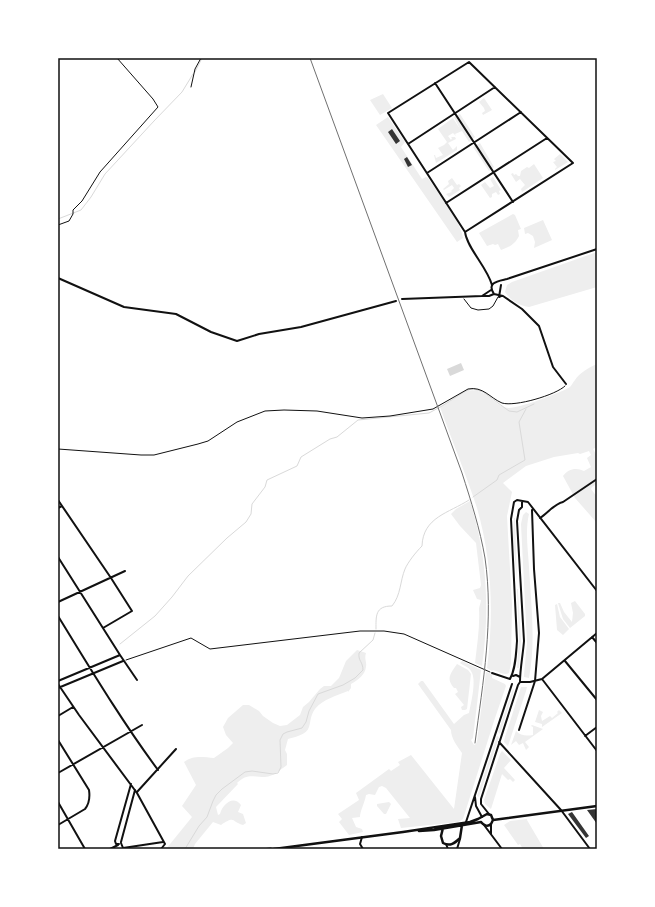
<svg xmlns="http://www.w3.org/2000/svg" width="655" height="907" font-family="'Titillium Web',sans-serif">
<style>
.green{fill:#eee}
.water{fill:#d9d9d9}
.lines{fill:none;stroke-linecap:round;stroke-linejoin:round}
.stream{stroke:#d9d9d9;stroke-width:1}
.building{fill:#353535}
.path{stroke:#111;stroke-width:1}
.service{stroke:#111;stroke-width:1}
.minor{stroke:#111;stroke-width:2}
.tertiary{stroke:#111;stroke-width:2.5}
.rail{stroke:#707070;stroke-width:1}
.neatline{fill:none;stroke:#111;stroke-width:1.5}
</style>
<rect width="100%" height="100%" fill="#fff"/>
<path class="green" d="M383,94L392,108L380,115L370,100Z
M484,98L492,110L483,115L482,113L485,111L484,108L479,102Z
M460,114L475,137L469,142L462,131L455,134L456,136L453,133L448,136L451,140L452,138L451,137H455L456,139L448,143L453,150L457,146V150L436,163L434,155H435L436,158L443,155L438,148L444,145L447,142L438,129L453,118L460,129L454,117Z
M388,117L405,142L401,147L422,179L426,177L428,178C438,193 461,221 463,238L457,242L376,125Z
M480,143L494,167L489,171L473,147Z
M560,154L568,162L555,170V169L557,167L553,162L556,161L554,159Z
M534,164L543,178L522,192L521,189L525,185L520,179L516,182L511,174L513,173L514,175L516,174L518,176H520L521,171L527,167L529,168Z
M493,177L501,190L499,191L500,194L498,195L496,192L492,194V197L490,198L481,185L485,182L490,188L494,186L490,179Z
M452,178L457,185L459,184L461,186L459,188L460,190L449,197L446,194L452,192L451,191L454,188L452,185L444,190L443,189L449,184L448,181Z
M513,214L515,215L521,229L518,230L519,236C515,244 510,247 501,250L498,244L495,245L493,244L487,246L479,233Z
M543,220L552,240L534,248L535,242L533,236L528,233L525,234L524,228Z
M597,252V287L529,307C520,306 510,300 505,292L507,285L512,282Z
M597,364V447L593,449L597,456V484L592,487L591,489L597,497V523L575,498L563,476C568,469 576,467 584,471L591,467L587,458L591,455L589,451L580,454L578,453L554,457L526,466L503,483L512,492L507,516L512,605L511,663L509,673C504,676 498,671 493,670L492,671L487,668C494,614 492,560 477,508C466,474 452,441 440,407C462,395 469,380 493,400C498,404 503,408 509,408C520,408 560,393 570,387C572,385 573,382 575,380C579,373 590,367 597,364Z
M470,501C487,555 490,610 482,666L475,663C477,645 480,627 479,609C479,606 481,603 481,600L477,599L473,590L480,588L481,585L476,543L460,526L451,514L456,509Z
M526,512L529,514C525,531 528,550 529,567C531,604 536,641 529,678L524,677V675L527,643L521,524L523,515Z
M514,518H515L517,582L513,538Z
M517,589H518V591L521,641L519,668H517L519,638Z
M575,601L585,614V616L570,628L563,619L558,603H560L564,612L572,622L573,613L571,603Z
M557,604L560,617L569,629L563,635L557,630L555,605Z
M357,650L366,653C364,659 367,662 366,667C365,675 358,680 351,684V688L348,692V691C336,696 323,699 315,709C310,716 311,721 309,727C307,735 294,737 288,739L285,750L287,754V765C280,770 274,776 265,777C253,777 247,773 237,783L238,784L216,807L218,815L220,814C222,805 233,794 241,805L238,812L243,814L246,823L243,825C231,822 236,815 221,825L213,822L195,844L193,849H166L192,817L182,806L196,785L184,762C193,755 203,757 214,758L228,748L233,743L226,735L223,727L228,718L243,705H249L259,711L263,716L273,723L280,726L287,725L300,715L303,707L309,702L320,689L324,686H331L339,678L346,661Z
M462,661L481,670L473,738L471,740L474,745L476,744L477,741L486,672L492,674V678L505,684L506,686L494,721L463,819L458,822L401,828L398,819L410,818L386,788L382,786L379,787L375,795L369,794L366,795C365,802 360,811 360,817L352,818L356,827L362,829L363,832L349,835L339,822L342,819L338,814L359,800L356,793L389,769L391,771L400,765L398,762L411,755L454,809L462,753C457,746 451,738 451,730L418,684L421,681H423L454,724L464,715L469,713C471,703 477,679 471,671C469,667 464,666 460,663Z
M457,664L468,670L471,674L467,709L465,710H462L461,707L464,705L455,694L458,692L456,688H454C446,679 450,674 457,664Z
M521,687H527L526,691L508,746L504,742L505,737Z
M513,689L514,690L500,734L498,732Z
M539,710L543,712L541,716L542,721L550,716L552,718L558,713L557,712L559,710L562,713L542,727V724L535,722Z
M532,725L543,729L525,742L529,747L526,750L523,743L519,745L516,741L511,745L516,731C521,736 526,736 533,735V727L531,726Z
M497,736L499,737L479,797L477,796Z
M502,751L511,760L504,768L515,780L513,782L510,779L508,780L502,774L491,809L485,804L484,800L500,754Z
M389,802L391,804L386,814H384L377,806V804Z
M527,819V820L544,849H523L520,844L518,845L504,825L510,821Z"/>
<path class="water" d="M461,363L464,370L450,376L447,369Z"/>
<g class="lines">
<path class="stream" d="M195,72L202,58
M58,219L81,210L91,197L105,174L154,121L182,92L193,74
M473,497L497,480L499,475L525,460L519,422L526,409
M376,629C376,616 375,606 392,606C401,595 400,581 405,569C408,562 416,552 422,546C423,517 449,513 469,500
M120,644L155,616L172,597L188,576L227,538L246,522L251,514L252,504L265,487L267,480L297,466L301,457L330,439L337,437L358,420L429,413L442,406L464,392L471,389L477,390L483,392L509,411L517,412L534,404
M185,849L199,826L207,817L213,801L216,795L222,789L245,772L252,771L273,774L278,773L281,767L280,740L283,734L287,732L302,728L306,722L309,711L318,694L343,685L355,678L363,670C363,662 358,661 359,653L373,640L375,633"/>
</g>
<path class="building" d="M392,129L400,141L396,144L388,132Z
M407,157L412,165L408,167L404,159Z
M597,809V824L587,810Z
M572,812L589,836L586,838L568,814Z"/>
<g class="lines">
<path class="path" d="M191,87L195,69L201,58
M58,225L69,221L73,214V210L82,201L100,172L158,107L153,99L117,58
M58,449L141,455H154L198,444L208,441L237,422L265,411L284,410L317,411L362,418L390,416L433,409L468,389C483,386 490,398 502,403C515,407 556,395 565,386
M126,660L191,638L210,649L360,631H384L404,634L490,672
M261,849L271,848"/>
<path class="service" d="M464,299L471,308L478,310L489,309L493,306L498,297"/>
<path class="minor" d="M435,83L513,202
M408,144L495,87
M427,173L521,112
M446,203L547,138
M465,232L573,163L469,62L388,113L465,232C467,248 487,267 492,285
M58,278L124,307L176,314L211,332L237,341L259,334L301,327L396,301
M501,285L499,297L501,296
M494,294L503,296L522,309L539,326L553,367L566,384
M494,294C486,282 499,281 507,279L597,249
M483,296H489L494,294
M402,299L482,296L491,290
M58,500L111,578L132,611L103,628
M58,508L62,506
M519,510L522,507V502
M540,518C548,513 554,504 563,502L597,479
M58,557L120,655L137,680
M58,602L125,571
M58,616C90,668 121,720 158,770
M592,637L597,643
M565,661L597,700
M492,673L510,679
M513,676L516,675L520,677
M510,679C516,668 516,653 517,641L511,519L514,502L517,500L528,502L597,591
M542,679L597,751
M58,681L120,655
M520,682H530L542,679L597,633
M58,684L79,715L137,793L165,844L161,849
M58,688L123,661
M58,716L73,707
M519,730L535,681L539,633L534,569L532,510
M585,736L597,727
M58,740L89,790C90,797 90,803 85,809L58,825
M499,742L561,810L590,849
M58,773L142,725
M137,792L176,749
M475,797L476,806L482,817
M58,802L85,849
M489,814L481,804V799L518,685L520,682C520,669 523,654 524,641L517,521L519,510
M466,822L512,684
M484,825L502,849
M491,834V824
M362,837L360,844L363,849
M121,842L135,790
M121,843L123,848L163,842
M119,844H116L115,841L131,784
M446,844L448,849
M110,849L118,845
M457,849L460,839"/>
<path class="tertiary" d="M493,820L597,806
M481,822C484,826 488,827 491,824L493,820
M443,828L441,836L443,843C450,847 455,843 460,838L462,825
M419,831L434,830L481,822
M274,849L403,832L470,822L478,819L487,814L491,815L493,820"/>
<path class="rail" d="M310,58L462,473C471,501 480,529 485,558C494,620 483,682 475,743"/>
</g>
<rect width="655" height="907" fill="none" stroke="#ffffff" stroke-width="118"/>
<rect x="59" y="59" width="537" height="789" class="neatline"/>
</svg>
